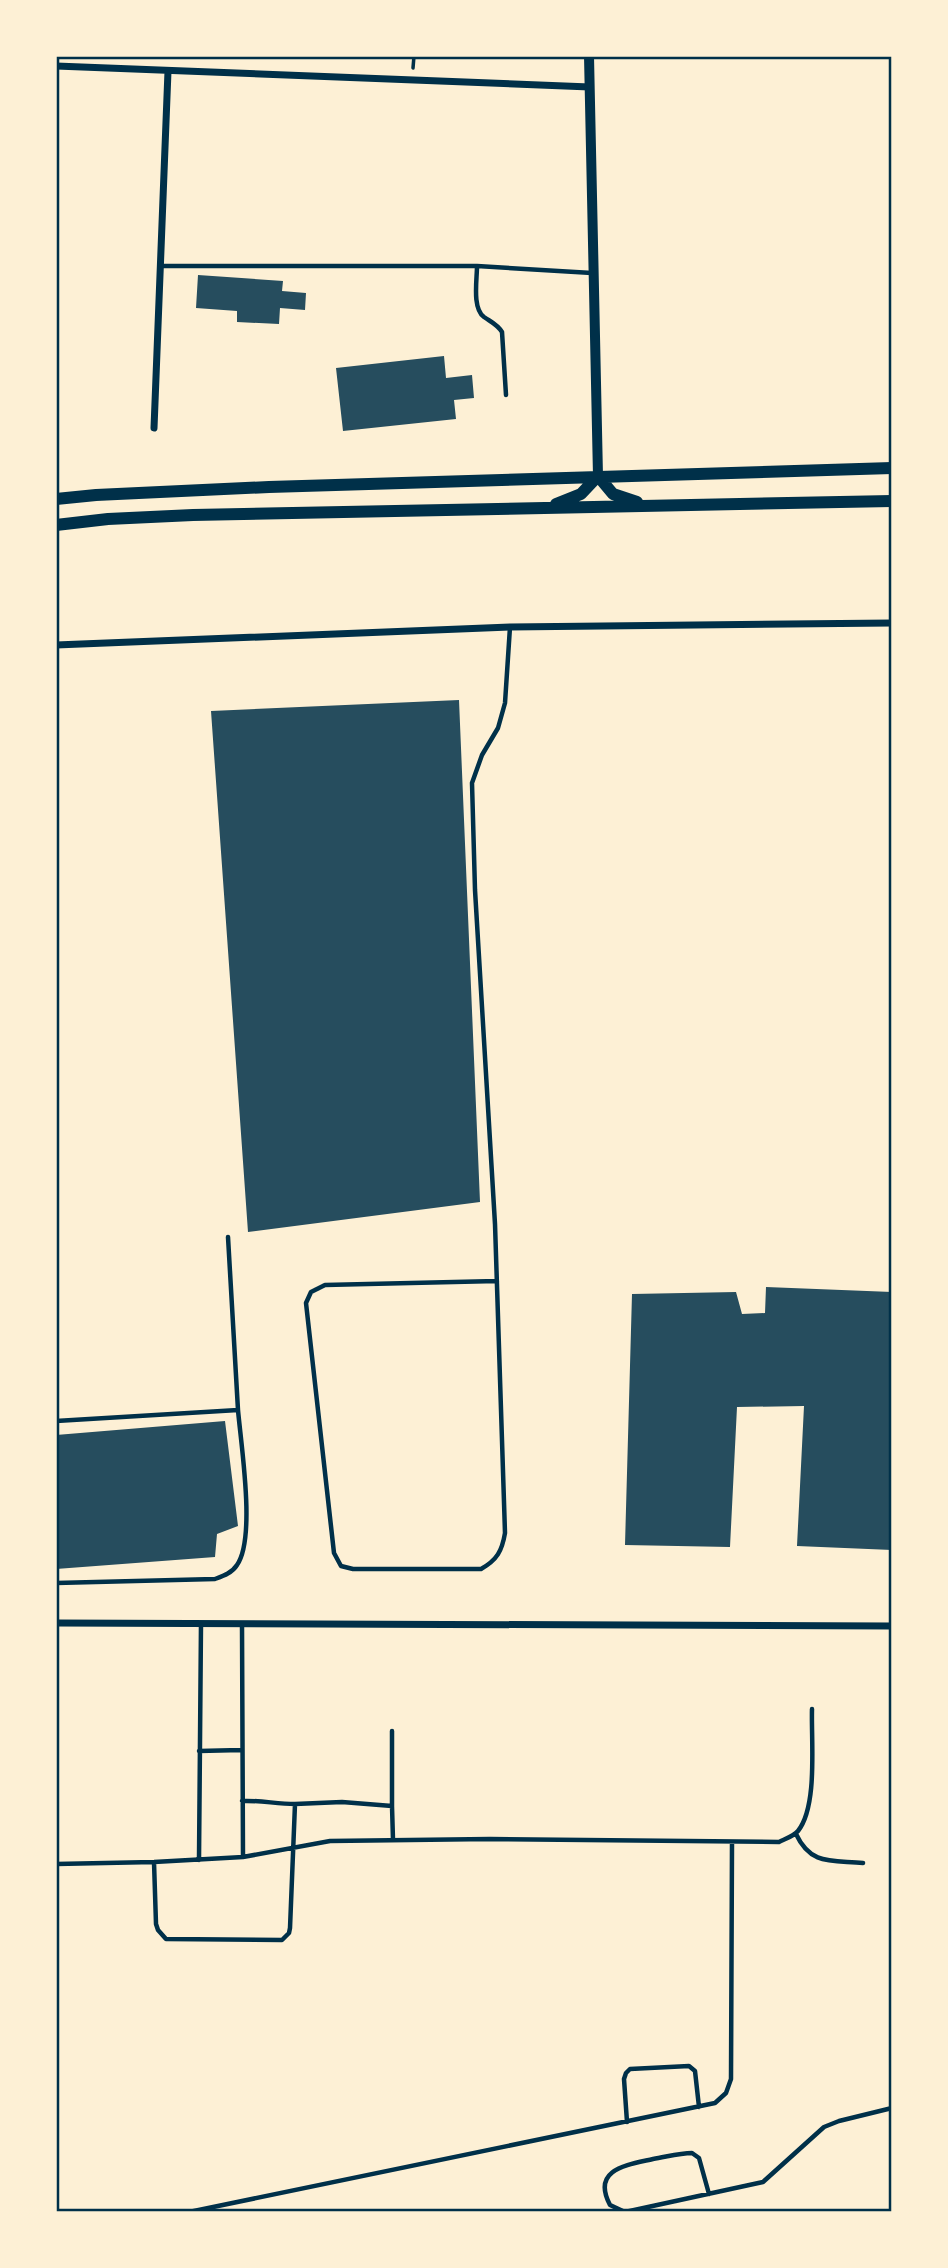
<svg xmlns="http://www.w3.org/2000/svg" width="948" height="2268" font-family="'Fira Sans',sans-serif">
<style>
.building{fill:#264d5e}
.lines{fill:none;stroke-linecap:round;stroke-linejoin:round}
.path{stroke:#003049;stroke-width:3.5}
.service{stroke:#003049;stroke-width:4.5}
.minor{stroke:#003049;stroke-width:7}
.tertiary{stroke:#003049;stroke-width:10}
.primary{stroke:#003049;stroke-width:12}
.neatline{fill:none;stroke:#003049;stroke-width:2.5}
</style>
<rect width="100%" height="100%" fill="#fdf0d5"/>
<path class="building" d="M198,275L283,281L282,291L306,293L305,310L280,308L279,324L237,322V311L196,308Z
M444,356L446,378L472,375L474,398L454,400L456,419L343,431L336,368Z
M459,700L480,1202L248,1232L211,711Z
M766,1287L892,1292V1550L797,1546L804,1406L737,1407L730,1547L625,1545L632,1294L736,1292L742,1314L765,1313Z
M225,1421L238,1526L217,1534L215,1557L56,1569V1435Z"/>
<g class="lines">
<path class="path" d="M413,68L414,56"/>
<path class="service" d="M160,266H477L592,273
M477,266C477,280 472,308 484,317C491,322 497,324 502,332L506,395
M228,1237L238,1410
M497,1281L325,1285L311,1292L306,1303L334,1553L341,1566L353,1569H481C497,1560 502,1551 505,1533L495,1224L475,890L472,783L482,755L498,728L505,703L510,627
M56,1421L238,1410C241,1445 256,1538 237,1565C232,1573 223,1576 215,1579L56,1583
M242,1625L243,1857
M199,1751L241,1750
M242,1801C260,1800 276,1804 295,1804
M392,1806L393,1840
M796,1834C811,1866 832,1860 863,1863
M199,1860L201,1623
M154,1862L156,1924L158,1930L166,1939L282,1940L289,1933L290,1928L295,1804L342,1802L392,1806V1731
M56,1864L154,1862L243,1857L330,1841L490,1839L779,1842C785,1839 794,1836 798,1831C818,1806 811,1741 812,1709
M627,2122L624,2079L626,2073L630,2069L689,2066L695,2071L699,2107
M709,2194L699,2158L692,2153C679,2153 666,2157 653,2159C627,2165 591,2169 610,2205L625,2212L763,2182L824,2127L839,2121L892,2108
M189,2212L715,2103L726,2093L731,2079L732,1842"/>
<path class="minor" d="M56,66L590,87
M154,428L168,71
M56,645L510,627L892,623
M56,1623L892,1626"/>
<path class="tertiary" d="M589,56L598,476"/>
<path class="primary" d="M598,476L613,494L637,502
M56,499L96,495L269,487L892,468
M556,504L581,494L598,476
M56,525L108,519L193,515L892,501"/>
</g>
<rect width="948" height="2268" fill="none" stroke="#fdf0d5" stroke-width="116"/>
<rect x="58" y="58" width="832" height="2152" class="neatline"/>
</svg>
